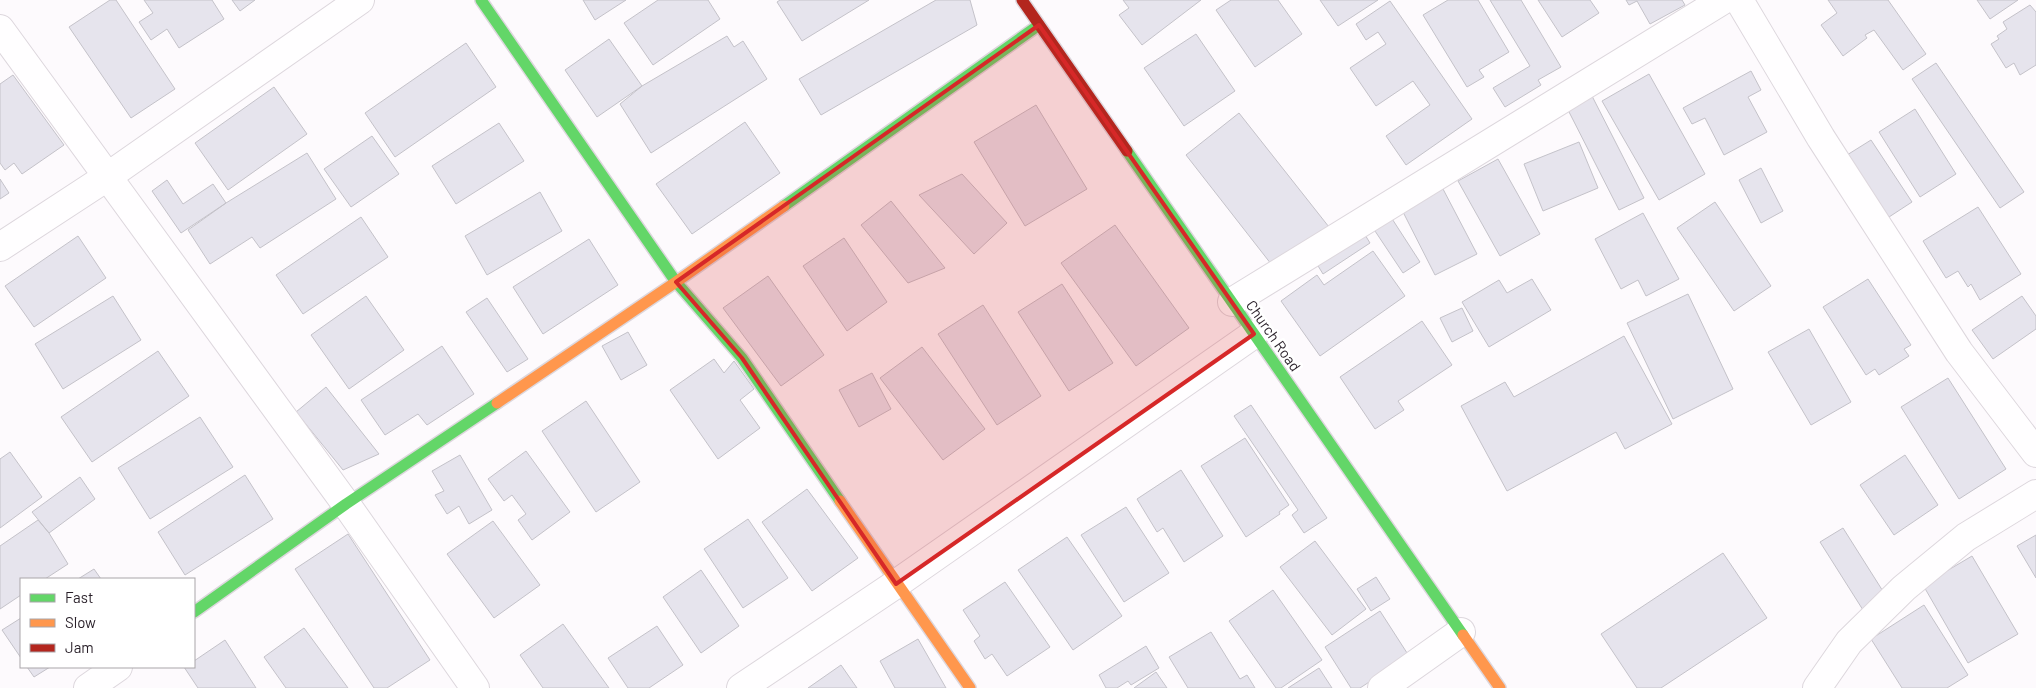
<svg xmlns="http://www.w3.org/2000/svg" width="2036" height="688" font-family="Barlow,sans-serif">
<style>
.building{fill:#e6e4ed;stroke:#c4c2c9}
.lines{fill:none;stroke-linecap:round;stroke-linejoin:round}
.street-casing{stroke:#ddd7dd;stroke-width:30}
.fast-casing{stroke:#ddd7dd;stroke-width:14}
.slow-casing{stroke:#ddd7dd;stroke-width:14}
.jam-casing{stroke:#ddd7dd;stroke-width:14}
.street{stroke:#fffeff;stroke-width:28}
.fast{stroke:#63d668;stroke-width:11}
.slow{stroke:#ff974d;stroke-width:11}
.jam{stroke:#b3261e;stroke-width:11}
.marked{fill:#d62828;fill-opacity:0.2;stroke:#d62828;stroke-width:4;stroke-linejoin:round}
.labels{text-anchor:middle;stroke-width:5;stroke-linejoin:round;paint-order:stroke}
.street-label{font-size:15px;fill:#281f28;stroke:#fff}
</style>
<rect width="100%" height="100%" fill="#fdfafd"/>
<path class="building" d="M110,0H116L175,89L131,118L69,27Z
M144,0H212L224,19L179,48L167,29L151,40L139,22L153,13Z
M232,0H255L240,11Z
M583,0H626L595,20Z
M658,0H708L720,19L653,65L624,23Z
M780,0H869L802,41L777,2Z
M936,0H970L977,25L821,115L799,79Z
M1123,0H1201L1142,45L1119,15L1129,8Z
M1231,0H1278L1302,34L1255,67L1216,10Z
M1320,0H1378L1338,26Z
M1448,0H1478L1509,52L1479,70L1484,77L1467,87L1423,15Z
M1490,0H1521L1561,67L1538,80L1541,85L1505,107L1493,88L1530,66Z
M1538,0H1590L1599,13L1562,37Z
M1626,0H1682L1685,5L1650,24L1637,1L1629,5Z
M1828,0H1888L1926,54L1903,70L1874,30L1865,35L1867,38L1843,56L1821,25L1837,13Z
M1977,0H2018L1990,19Z
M1390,1L1472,119L1406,165L1386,136L1430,105L1413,81L1376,106L1350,68L1386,44L1378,32L1366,40L1356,24Z
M2030,5L2036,12V65L2020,75L2014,63L2006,68L1991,44L1999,39L1997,36L2007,29L2003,22Z
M1196,34L1235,91L1184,126L1144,68Z
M727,36L734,47L743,41L767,79L651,153L620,104L642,86Z
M609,39L642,86L597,117L565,70Z
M466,43L496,87L395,157L365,113Z
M1936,63L2024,192L2000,208L1912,79Z
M1751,71L1761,90L1748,97L1767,132L1724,155L1705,118L1692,124L1683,108Z
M1649,74L1705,174L1659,200L1602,101Z
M13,75L64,145L22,174L14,163L5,170L0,163V84Z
M274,87L307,134L228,190L195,143Z
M1592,96L1644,198L1619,210L1567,108Z
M1036,105L1087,189L1025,226L974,142Z
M1915,109L1956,174L1920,197L1879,132Z
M1239,113L1329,227L1275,269L1186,155Z
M745,122L780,173L692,234L656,184Z
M499,123L524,161L456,204L432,166Z
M372,136L399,174L351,207L324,169Z
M1871,140L1912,202L1889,217L1847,155Z
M1579,142L1598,188L1543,211L1524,164Z
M307,153L336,199L260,248L252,237L210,264L188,230L226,203Z
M1498,159L1540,234L1500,256L1458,181Z
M1761,168L1783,211L1761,223L1739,180Z
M962,174L1007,223L974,254L919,195Z
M0,179L9,193L0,199Z
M167,180L183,204L213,184L226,203L181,233L152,191Z
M1443,189L1477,254L1435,275L1402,210Z
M540,192L562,231L487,275L465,236Z
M891,201L945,268L908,283L861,225Z
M1715,202L1771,286L1734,311L1677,228Z
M1978,207L2021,274L1980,300L1971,284L1968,287L1958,271L1946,278L1923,241Z
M1387,211L1420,262L1403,273L1369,222Z
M1643,213L1679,279L1646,296L1638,280L1621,289L1595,239Z
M361,217L388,257L303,314L276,275Z
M1115,225L1189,328L1136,366L1061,263Z
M1359,225L1370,243L1323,274L1312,256Z
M78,236L106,278L34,327L5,286Z
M844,238L887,302L847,331L803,266Z
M589,239L618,285L543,334L513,287Z
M1373,251L1405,296L1320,356L1281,301L1317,275L1324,285Z
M768,276L824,355L781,386L723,308Z
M1532,279L1551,310L1489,347L1462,302L1499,280L1507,293Z
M1868,279L1911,345L1904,349L1909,356L1879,375L1875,369L1866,375L1823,307Z
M1062,284L1113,363L1069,391L1018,312Z
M1688,294L1733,389L1673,419L1627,323Z
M113,296L141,340L63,389L35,344Z
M366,296L404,350L349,389L311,335Z
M2022,296L2036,316V329L1993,359L1972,330Z
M487,298L528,359L507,372L466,312Z
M983,305L1041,396L997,425L938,334Z
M1462,308L1473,331L1452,342L1440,318Z
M1422,321L1452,365L1398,401L1404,410L1375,429L1340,377Z
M1809,329L1851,402L1811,425L1768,352Z
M628,332L647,365L621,380L602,346Z
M1624,336L1672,424L1625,449L1616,432L1507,491L1461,406L1505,382L1514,397Z
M442,346L474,394L427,425L418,414L385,435L361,400Z
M922,347L985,429L943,460L880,378Z
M158,351L189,396L92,462L61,417Z
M714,359L724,373L734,361L754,389L740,400L760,428L718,459L670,390Z
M872,373L891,409L859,427L839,390Z
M1948,378L2006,469L1959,499L1901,407Z
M326,387L379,454L343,470L296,412Z
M586,401L640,482L596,512L542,431Z
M1251,405L1327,518L1304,533L1292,515L1298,510L1234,416Z
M200,417L233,467L150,519L118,468Z
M1245,438L1289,505L1279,512L1280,514L1246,537L1201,466Z
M526,451L570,512L532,540L518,520L526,514L512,495L504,501L488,479Z
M10,452L42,497L0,528V459Z
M460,455L492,510L469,524L459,506L447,514L435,495L444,491L432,471Z
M1905,455L1938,505L1894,535L1860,485Z
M1181,470L1223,536L1184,562L1163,528L1157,532L1137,499Z
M245,475L273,519L185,575L158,532Z
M80,477L95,499L49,533L32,512Z
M807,489L858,558L812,591L762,522Z
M1126,507L1169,573L1124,602L1081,535Z
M748,519L788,578L743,608L704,549Z
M38,520L49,533L68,564L45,579H21V595L0,609V546Z
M493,521L540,585L494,618L447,554Z
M1843,528L1886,596L1863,610L1820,542Z
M348,534L430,660L387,688H374L295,569Z
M2036,535V578L2017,546Z
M1067,537L1122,616L1073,650L1018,570Z
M1315,541L1366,609L1332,635L1280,567Z
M1723,553L1767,618L1661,688H1637L1601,634Z
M1972,556L2018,634L1968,663L1923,585Z
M94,569L101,579H78Z
M701,570L739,626L701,653L663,597Z
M1376,577L1390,599L1371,611L1357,589Z
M1005,582L1050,647L1007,676L992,654L985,659L974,641L980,636L963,610Z
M1273,590L1322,660L1281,688H1276L1229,621Z
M1924,605L1968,675L1947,688H1902L1871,639Z
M1380,611L1409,656L1360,688H1351L1325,647Z
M21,618V658L2,630Z
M563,624L609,688H543L520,655Z
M657,626L683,665L649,688H628L608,658Z
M304,628L348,688H286L264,657Z
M1211,632L1240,679L1247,675L1255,688H1188L1169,657Z
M918,639L946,688H895L880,661Z
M225,640L256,688H198L184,667H194V661Z
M1146,646L1159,668L1131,685L1128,681L1117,688H1106L1099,675Z
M841,665L857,688H808Z
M27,667H50L34,677Z
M1319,668L1332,688H1288Z
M1156,672L1167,688H1134Z"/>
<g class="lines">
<g class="street-casing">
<path id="street" d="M1739,0L1821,138L1959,352L2036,453
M0,29L346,504L475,688
M0,247L107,177L360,0
M1232,302L1723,0
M88,688L118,667
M741,688L896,584L1254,334
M1382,688L1461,632
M1817,688L1849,642L1904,588L1966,537L2036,494"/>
</g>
<g class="fast-casing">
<path id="fast" d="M481,0L676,282L742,358L840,501
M1127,151L1463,635
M784,206L1039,25
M194,612L346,504L497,403"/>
</g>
<g class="slow-casing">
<path id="slow" d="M497,403L676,282L784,206
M840,501L970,688
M1463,635L1500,688"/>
</g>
<g class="jam-casing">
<path id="jam" d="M1022,0L1127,151"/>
</g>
<use href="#street" class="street"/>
<use href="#fast" class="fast"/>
<use href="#slow" class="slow"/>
<use href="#jam" class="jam"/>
</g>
<path class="marked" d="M1039,25L1254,334L896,584L742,358L676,282Z"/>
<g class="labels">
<g class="street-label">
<text transform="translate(1273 336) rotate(55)" y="5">Church Road</text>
</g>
</g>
<rect x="20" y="578" width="175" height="90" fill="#ffffff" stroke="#a9a5a9"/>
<rect x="30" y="594" width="25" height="8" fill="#63d668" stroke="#a9a5a9"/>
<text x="65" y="603" font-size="15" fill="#281f28">Fast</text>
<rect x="30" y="619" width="25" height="8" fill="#ff974d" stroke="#a9a5a9"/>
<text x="65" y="628" font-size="15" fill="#281f28">Slow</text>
<rect x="30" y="644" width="25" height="8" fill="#b3261e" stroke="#a9a5a9"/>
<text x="65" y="653" font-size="15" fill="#281f28">Jam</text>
</svg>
